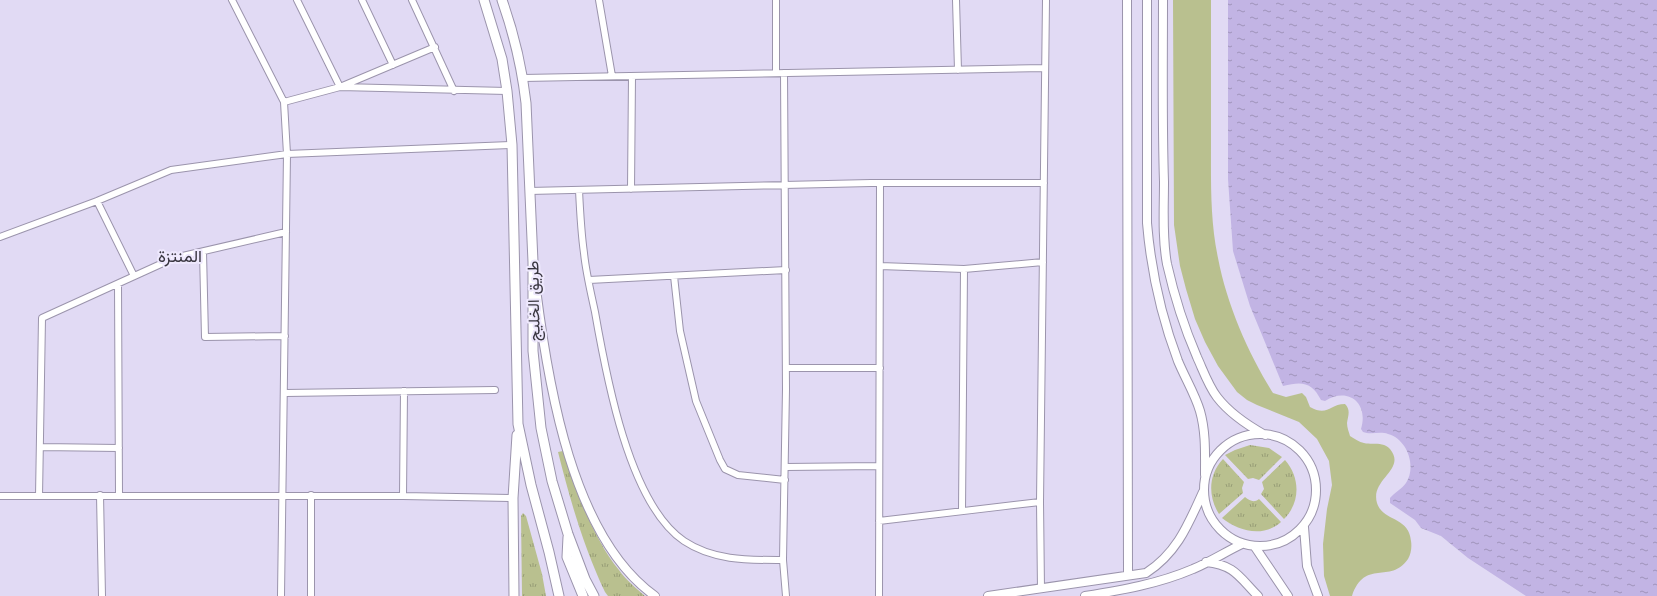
<svg xmlns="http://www.w3.org/2000/svg" width="1657" height="596" font-family="Jost,Vazirmatn,sans-serif">
<style>
.grass{fill:url(#grass-tufts)}
.park{fill:#b9c08f}
.water{fill:url(#water-ripples)}
.lines{fill:none;stroke-linecap:round;stroke-linejoin:round}
.street-casing{stroke:#9b94ac;stroke-width:8}
.secondary-casing{stroke:#9b94ac;stroke-width:10}
.primary-casing{stroke:#9b94ac;stroke-width:11}
.street{stroke:#fff;stroke-width:6}
.secondary{stroke:#fff;stroke-width:8}
.primary{stroke:#fff;stroke-width:9}
.labels{text-anchor:middle;stroke-width:4;stroke-linejoin:round;paint-order:stroke}
.street-label{font-size:16px;fill:#393640;stroke:#eee8fd}
.neighbourhood-label{font-size:17px;fill:#393640;stroke:#eee8fd}
</style>
<defs>
<pattern id="grass-tufts" width="24" height="20" patternUnits="userSpaceOnUse"><rect width="24" height="20" fill="#b9c08f"/><path d="M3 7l-1-3M5 7V3M7 7l1-3M15 17l-1-3M17 17v-4M19 17l1-3" fill="none" stroke="#979d76"/></pattern>
<pattern id="water-ripples" width="26" height="14" patternUnits="userSpaceOnUse"><rect width="26" height="14" fill="#c2b4e4"/><path d="M2 4q2-2 4 0t4 0M15 11q2-2 4 0t4 0" fill="none" stroke="#9f93ba"/></pattern>
</defs>
<rect width="100%" height="100%" fill="#e1daf4"/>
<path class="grass" d="M1250,445L1269,448L1282,457L1259,480L1253,478L1248,479L1225,455L1235,450Z
M563,451C575,488 594,540 619,570C626,580 636,588 645,596H608L605,592C584,548 570,500 558,452Z
M1223,459L1244,482L1242,488L1243,493L1219,514C1208,497 1208,475 1223,459Z
M1285,460C1300,477 1301,502 1284,519L1261,494L1264,489L1262,482Z
M1245,497C1250,501 1254,503 1259,499L1281,522C1263,538 1238,531 1222,518Z
M523,513L526,516L542,574L546,596H522L521,516Z"/>
<path class="park" d="M1173,0H1211C1211,48 1211,95 1211,143C1211,182 1210,220 1218,258C1227,305 1248,353 1273,393L1286,397L1302,393L1306,397L1310,407C1328,417 1329,404 1345,404C1351,410 1348,416 1347,423C1347,428 1349,432 1350,436C1355,439 1359,442 1364,443C1372,445 1383,441 1390,449C1407,470 1370,479 1377,503C1383,522 1409,516 1411,541C1412,547 1411,554 1408,559C1390,585 1365,558 1352,596H1330L1324,576L1323,544L1327,509L1332,485L1329,461L1317,439L1299,422L1257,405L1247,400L1237,392L1218,366L1205,342L1195,319L1186,289L1180,266L1174,225Z"/>
<path class="water" d="M1228,0H1657V596H1526L1468,558L1441,536L1421,528L1415,520L1390,503V498C1395,492 1402,489 1406,483C1417,466 1407,439 1388,434C1380,431 1371,435 1363,432L1361,429C1369,403 1348,386 1325,401L1321,400C1312,382 1302,381 1283,386L1250,306L1233,251L1228,179Z"/>
<g class="lines">
<g class="street-casing">
<path id="street" d="M232,0L284,102L287,154L281,596
M297,0L340,87L435,47
M362,0L393,65
M412,0L454,91
M599,0L612,76
M956,0L958,70
M776,73V0
M784,73L786,389L783,560L786,596
M523,78L1045,68
M284,102L340,87L507,91
M631,189L632,76
M579,190C580,211 581,232 584,253C586,273 591,293 595,312C606,375 629,504 684,541C714,561 749,560 783,560
M529,191L871,183H1044
M97,201L134,276
M0,237L97,201L171,170L287,154L512,145
M203,252L205,337L285,336
M880,266L964,269L962,511
M964,269L1043,262
M674,276L680,331L696,401L720,460L725,469L738,475L785,480
M589,280L786,270
M118,284L119,495
M786,368H880
M285,393L495,390
M40,447L119,448
M786,467L879,466
M100,495L102,596
M0,496H403L513,498
M39,496L42,318L174,258L286,232
M403,496L404,391
M879,521L1040,502
M1041,589L1040,502L1046,0
M311,596V495
M879,596L880,183"/>
</g>
<g class="secondary-casing">
<path id="secondary" d="M1127,0L1128,575
M1147,0V223C1151,270 1161,316 1178,361C1185,378 1195,394 1200,411C1206,432 1205,454 1205,475
M1163,0C1163,61 1162,121 1164,182C1164,209 1162,237 1167,264C1174,295 1184,327 1197,357C1203,370 1208,385 1217,397C1230,414 1247,425 1265,435
M536,289C548,384 572,537 655,596
M1204 490a56 56 0 1 1 112 0a56 56 0 1 1-112 0Z
M1304,527L1307,566L1318,596
M1255,547L1288,596
M1206,562C1235,565 1239,577 1258,596
M988,596L1146,573C1177,553 1188,525 1203,492
M1085,596C1122,590 1158,584 1193,569C1208,563 1227,551 1242,544"/>
</g>
<g class="primary-casing">
<path id="primary" d="M484,0L502,59L507,91L512,145L518,424L531,485L549,552L559,596
M502,0C514,34 522,68 526,103L533,262V351L541,428L552,481L568,534L585,579L594,596
M568,537L567,557L583,596
M514,596L513,498L517,435"/>
</g>
<use href="#street" class="street"/>
<use href="#secondary" class="secondary"/>
<use href="#primary" class="primary"/>
</g>
<g class="labels">
<g class="street-label">
<text transform="translate(533 301) rotate(-91)" y="6">طريق الخليج</text>
</g>
<g class="neighbourhood-label">
<text x="180" y="262">المنتزة</text>
</g>
</g>
</svg>
